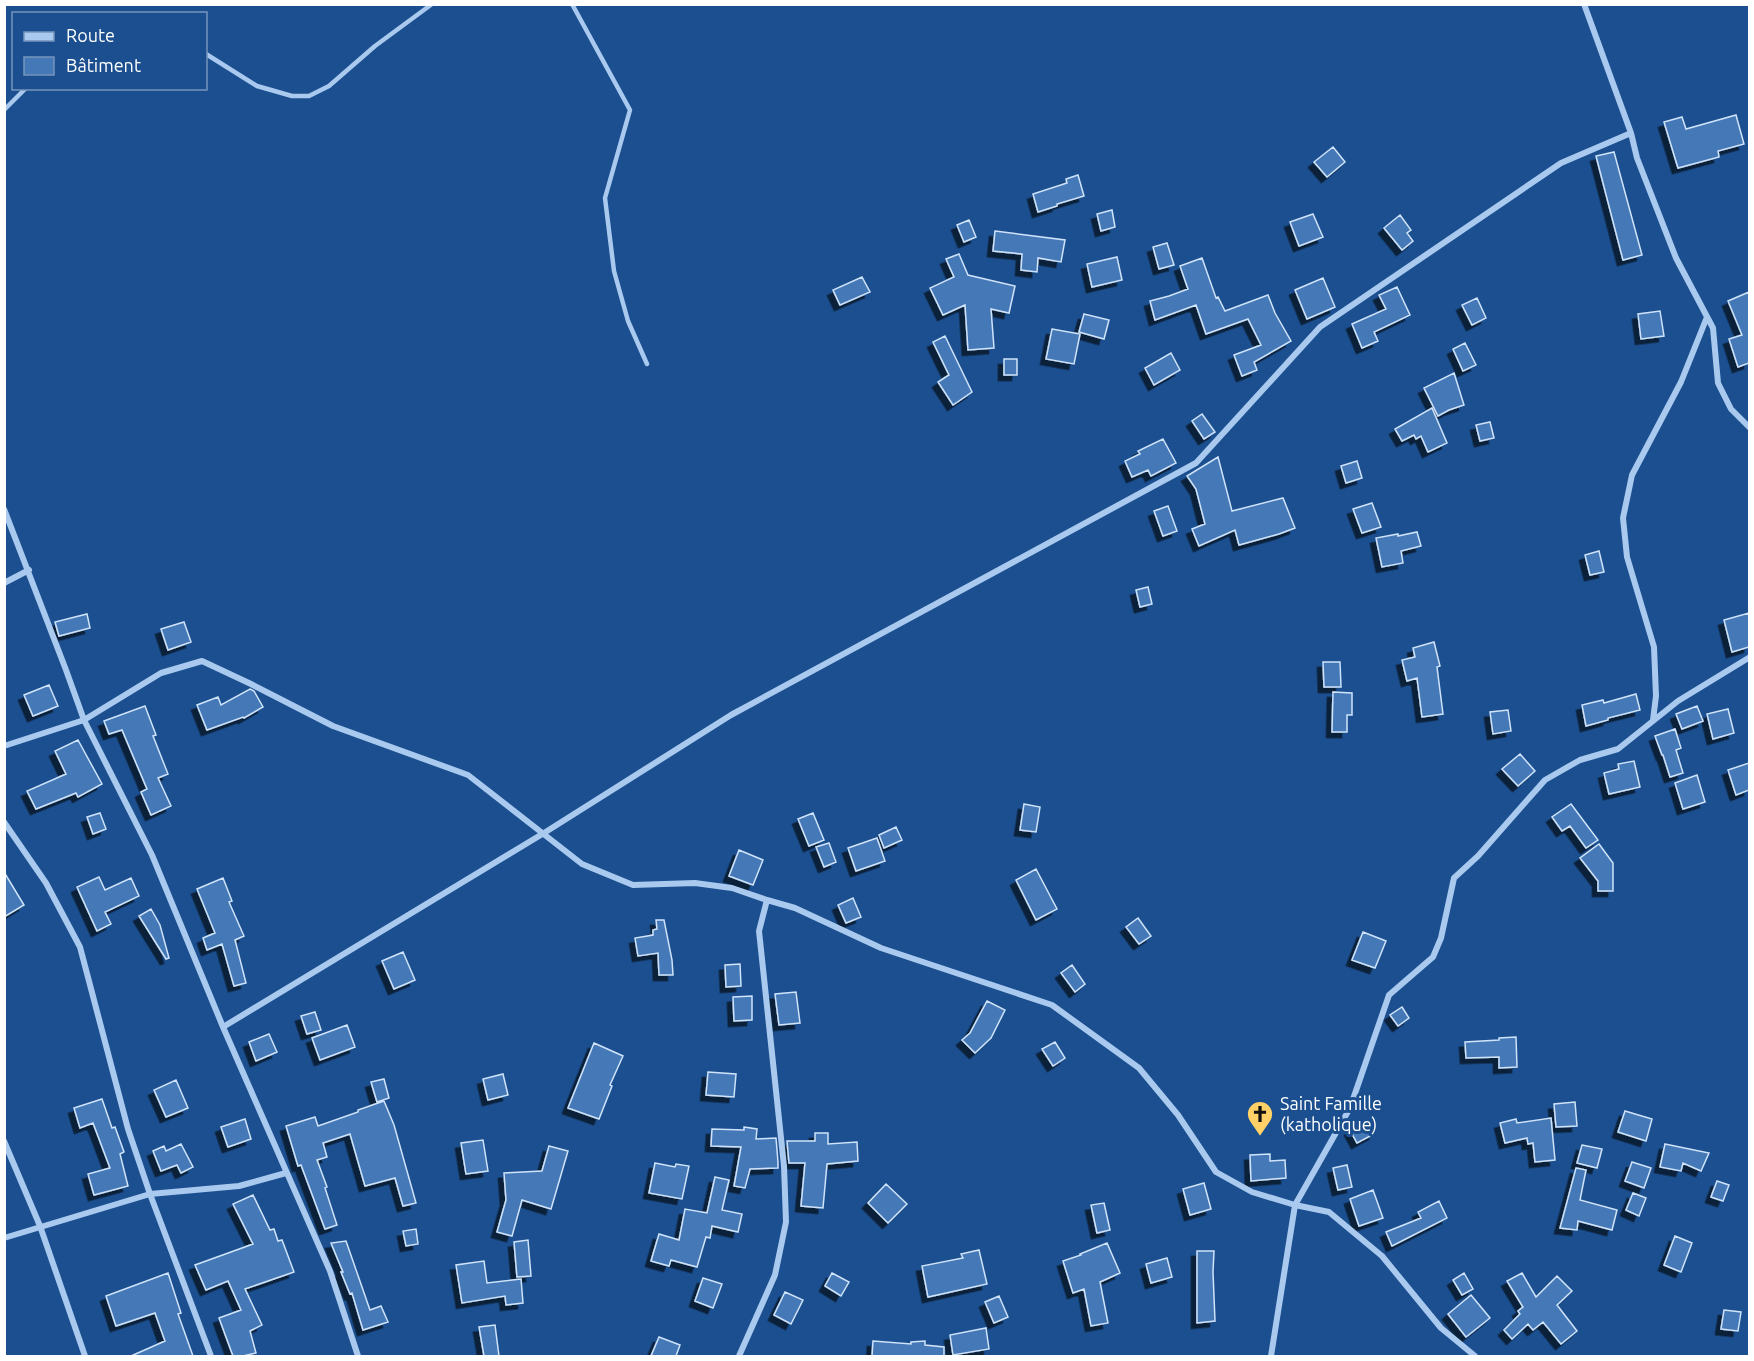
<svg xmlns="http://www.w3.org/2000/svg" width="1754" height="1361" font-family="Ubuntu,sans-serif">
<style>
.building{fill:#4478b7;stroke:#cfe3fa;stroke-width:1.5;filter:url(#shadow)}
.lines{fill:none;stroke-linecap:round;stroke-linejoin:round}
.lane{stroke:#a9c9ee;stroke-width:4.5}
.street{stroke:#a9c9ee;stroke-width:6}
.labels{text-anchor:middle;stroke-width:6;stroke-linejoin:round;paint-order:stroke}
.poi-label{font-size:18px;fill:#fff;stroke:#1b4f8f;text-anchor:start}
</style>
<defs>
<filter id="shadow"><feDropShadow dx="-5.5" dy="5.5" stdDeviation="0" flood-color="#0009"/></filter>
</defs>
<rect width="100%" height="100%" fill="#1b4f8f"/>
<path class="building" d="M1736,115L1744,144L1718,151L1719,157L1678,168L1664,122L1682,117L1686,129Z
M1333,147L1345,162L1327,177L1314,162Z
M1614,152L1642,255L1623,260L1596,156Z
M1078,175L1084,196L1057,204V206L1038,212L1033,194L1067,183L1066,179Z
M1112,210L1115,227L1101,231L1097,214Z
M1313,214L1323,237L1299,246L1290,222Z
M1400,215L1411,230L1407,233L1413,241L1402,250L1384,228Z
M969,220L976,237L964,242L957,225Z
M995,231L1065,240L1061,262L1038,258L1037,272L1021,270L1022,254L993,251Z
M1167,243L1174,265L1159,269L1153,247Z
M959,254L968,275L1015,286L1009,313L991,309L994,348L968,350L965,305L943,315L930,288L954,277L946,259Z
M1117,257L1122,280L1092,287L1087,264Z
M1202,258L1216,298L1218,297L1225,311L1268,295L1275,313L1291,341L1254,362L1257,370L1242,376L1234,355L1261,345L1248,319L1206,334L1196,305L1155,320L1150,301L1169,296L1188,289L1180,266Z
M862,277L870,292L840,305L833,290Z
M1323,278L1335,307L1307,319L1295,290Z
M1397,287L1410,315L1374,332L1378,341L1362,348L1352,324L1386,309L1379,295Z
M1749,292V363L1738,367L1729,339L1742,335L1728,301Z
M1477,298L1486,318L1472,325L1462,305Z
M1660,311L1664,336L1641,339L1638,314Z
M1084,314L1109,320L1104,339L1079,332Z
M1052,329L1080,334L1074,364L1046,359Z
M945,336L972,392L953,405L938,382L949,375L933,342Z
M1465,343L1476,365L1463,371L1453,349Z
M1171,353L1180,370L1154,385L1145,368Z
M1004,359H1017V375H1004Z
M1454,373L1464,405L1449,410L1438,416L1424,388Z
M1432,408L1447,443L1428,452L1421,436L1416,439L1414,435L1402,441L1395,429Z
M1202,414L1215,432L1204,439L1192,421Z
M1490,422L1494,438L1480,441L1476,425Z
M1163,439L1176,463L1151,476L1148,470L1132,477L1125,461L1140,454L1138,451Z
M1218,457L1232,511L1283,498L1295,528L1279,534L1239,545L1235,530L1199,546L1192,529L1205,524L1196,489L1187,476Z
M1357,461L1362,478L1346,483L1341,466Z
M1372,503L1381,527L1362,533L1353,509Z
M1168,506L1177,531L1163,536L1154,511Z
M1417,532L1421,546L1401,551L1403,563L1382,567L1376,538L1398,534V536Z
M1599,551L1604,572L1590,575L1585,555Z
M1148,587L1152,604L1140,607L1136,590Z
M1749,613V647L1732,652L1724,620Z
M87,614L90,628L59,636L55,622Z
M184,622L191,642L168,650L161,629Z
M1434,642L1440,666L1437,667L1443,714L1422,717L1417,678L1407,681L1402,660L1415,657L1413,648Z
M1323,662H1340L1341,687H1324Z
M49,685L58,706L33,716L24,695Z
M250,689L254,691L263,707L244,718L243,717L207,730L197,705L218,697L221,705Z
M1333,692L1352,693V715H1347V732H1332Z
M1636,694L1640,710L1608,718V720L1586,726L1582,705L1603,700L1604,703Z
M145,706L156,735L153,736L168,774L158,778L171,806L151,815L141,792L147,789L122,730L109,734L104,721Z
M1697,706L1703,721L1682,729L1676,714Z
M1728,709L1734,733L1713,739L1707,714Z
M1508,710L1511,731L1493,734L1490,712Z
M1675,729L1681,748L1676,750L1683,773L1670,777L1663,755H1662L1655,736Z
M78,740L102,784L78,797L76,793L36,809L27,791L66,774L55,751Z
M1520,754L1535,771L1518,786L1502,769Z
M1634,761L1640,787L1609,794L1604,773L1619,769L1618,764Z
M1749,763V790L1736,795L1728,770Z
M1697,775L1705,802L1683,809L1675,783Z
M1024,804L1040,807L1036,832L1020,830Z
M1571,804L1598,840L1586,848L1570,826L1562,831L1552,817Z
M100,813L106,829L93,834L87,817Z
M813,813L824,840L809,846L798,819Z
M896,827L902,840L884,848L879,835Z
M877,838L885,861L856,871L848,848Z
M829,843L836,862L824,867L816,847Z
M1599,844L1613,863V891H1598V881L1580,858Z
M739,850L763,860L753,885L729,876Z
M1036,869L1057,909L1036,920L1016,880Z
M4,872L24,905L4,917Z
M99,877L105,890L131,878L139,896L105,912L111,924L97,931L77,887Z
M223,878L232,901L229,902L244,936L235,940L246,983L234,986L222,944L207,950L203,938L215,933L197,889Z
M853,898L861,917L846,923L838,905Z
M151,909L160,925L169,958L166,959L139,916Z
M1138,918L1151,936L1139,944L1126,927Z
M656,920H664L672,960L673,975H659L658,953L638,956L635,938L653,935V930L657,929Z
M1363,932L1386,941L1375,968L1352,960Z
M403,952L415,980L394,989L382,961Z
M740,964L741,986L726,987L725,965Z
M1072,965L1085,984L1075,992L1061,973Z
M796,992L800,1023L779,1025L775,994Z
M752,996V1020L734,1021L733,997Z
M987,1001L1005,1010L991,1038L975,1053L962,1040L970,1033Z
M1402,1007L1409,1018L1398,1026L1390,1015Z
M315,1012L321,1030L307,1034L301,1016Z
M347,1025L355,1047L320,1060L312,1038Z
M269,1034L277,1052L256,1061L249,1042Z
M1516,1037L1517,1067L1499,1068V1057L1466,1058L1465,1042L1499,1040V1038Z
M1055,1042L1065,1058L1053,1066L1042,1049Z
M594,1043L623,1056L610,1085L612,1086L599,1119L568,1108Z
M708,1072L736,1074L734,1097L706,1095Z
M503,1074L508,1095L488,1100L483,1079Z
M384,1079L389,1098L377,1102L371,1082Z
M176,1080L188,1108L166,1117L154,1090Z
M102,1099L112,1128L115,1127L124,1152L120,1154L128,1186L94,1195L88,1174L110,1168L93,1123L80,1128L74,1108Z
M384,1101L394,1125L416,1203L403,1206L395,1178L365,1186L350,1134L323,1143L327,1157L317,1160L327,1187L325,1188L337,1225L325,1229L301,1165L298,1166L286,1126L315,1117L318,1126L358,1112V1110Z
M1575,1102L1577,1126L1556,1127L1554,1104Z
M1625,1111L1652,1119L1646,1141L1618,1132Z
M1551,1118L1555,1160L1535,1162L1533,1143L1528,1144L1527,1138L1505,1143L1500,1123L1516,1119L1517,1123Z
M245,1119L251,1139L228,1147L221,1127Z
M1367,1121L1374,1134L1357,1143L1350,1130Z
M744,1127L757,1129L756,1139L776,1138L778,1162V1168L750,1169L745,1188L734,1186L741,1147L711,1146L712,1129L744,1130Z
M815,1133H828V1144L857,1142L858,1161L827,1164L823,1208L801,1206L805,1163H789L787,1141H815Z
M483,1140L488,1171L466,1174L461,1143Z
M181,1144L193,1167L181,1173L177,1165L161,1171L153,1151L164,1146L166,1151Z
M1665,1144L1709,1153L1701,1171L1683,1163L1681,1171L1660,1167Z
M1582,1145L1602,1149L1597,1168L1577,1163Z
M549,1146L568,1151L551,1209L522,1200L512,1236L497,1232L506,1200L504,1173L542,1171Z
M1270,1154V1161L1285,1160L1286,1178L1251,1181L1250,1155Z
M1632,1162L1651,1168L1644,1188L1625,1181Z
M655,1163L675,1167L676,1164L689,1166L682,1199L649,1193Z
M1347,1165L1352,1187L1338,1190L1333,1168Z
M1576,1168L1586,1170L1580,1200L1617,1210L1612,1230L1578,1221L1577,1230L1560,1228Z
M715,1177L729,1180L722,1210L742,1214L738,1232L712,1226L710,1238L706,1237L697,1267L671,1260L669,1266L651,1261L659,1234L679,1240L685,1209L707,1213Z
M1717,1181L1729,1185L1723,1201L1711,1197Z
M1204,1183L1211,1209L1190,1215L1183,1189Z
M886,1184L907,1204L888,1223L868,1203Z
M1373,1190L1383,1218L1359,1226L1350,1199Z
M1633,1193L1646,1198L1639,1216L1626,1210Z
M253,1195L270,1230L274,1229L278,1241L282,1240L294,1272L245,1289L262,1325L250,1331L256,1353L243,1356H233L219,1318L241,1310L228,1281L206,1290L195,1265L253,1244L233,1204Z
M1439,1201L1447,1218L1392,1246L1386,1232L1421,1218L1418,1212Z
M1104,1203L1110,1230L1097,1233L1091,1205Z
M416,1229L418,1244L406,1246L403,1231Z
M1675,1236L1692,1243L1681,1272L1664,1265Z
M528,1240L531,1276L517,1277L514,1242Z
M346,1241L370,1310L381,1306L388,1322L363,1330L352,1293L350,1294L341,1272H343L331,1243Z
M1107,1243L1120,1273L1100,1282L1108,1323L1091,1326L1084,1289L1073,1293L1063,1261L1081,1255L1080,1254Z
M979,1250L987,1284L928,1297L922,1266L963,1258L961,1254Z
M1197,1251H1214L1213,1272L1215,1321L1197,1323Z
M1167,1258L1172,1277L1151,1283L1146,1264Z
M484,1261L487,1283L521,1279L523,1303L506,1305L505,1296L462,1303L456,1265Z
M168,1273L181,1313L178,1314L193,1356H131L165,1341L155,1313L116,1326L106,1296Z
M832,1273L849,1282L841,1296L825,1286Z
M1464,1273L1473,1289L1462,1295L1453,1280Z
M1522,1273L1536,1297L1557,1276L1572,1291L1557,1305L1577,1331L1561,1344L1543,1322L1533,1330L1528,1324L1512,1339L1504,1330L1520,1314L1518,1311L1523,1307L1507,1281Z
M703,1278L722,1284L713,1308L695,1301Z
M785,1292L803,1300L791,1324L774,1315Z
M1471,1295L1490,1318L1466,1337L1448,1314Z
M999,1296L1008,1317L994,1323L985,1302Z
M1724,1310L1741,1312L1738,1331L1721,1329Z
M495,1325L499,1356H484L479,1327Z
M986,1328L989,1349L953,1355L950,1335Z
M659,1337L680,1345L676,1356H651Z
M873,1341L911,1344V1342L925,1341V1345L944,1347V1356H872Z"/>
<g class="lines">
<path class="lane" d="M572,4L630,110L605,198L614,271L628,321L647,364
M206,54L257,86L292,96H309L329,86L375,46L432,4
M4,110L26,88"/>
<path class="street" d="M1631,133L1637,158L1676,258L1713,328L1718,383L1731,409L1750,428
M4,509L66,670L84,720L152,855L223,1027L330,1271L358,1356
M4,583L29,570
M1653,720L1656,696L1654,647L1627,557L1623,518L1632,475L1681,382L1707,317
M4,746L84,720L161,673L202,661L251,684L333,726L468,775L582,864L633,885L695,883L732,888L767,900L795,908L881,948L1052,1005L1139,1068L1178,1115L1216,1172L1252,1192L1295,1205L1329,1212L1382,1256L1441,1328L1475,1356
M4,822L46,883L80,947L128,1129L150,1194L211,1356
M223,1027L544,833L731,715L1196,463L1320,327L1561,163L1631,133L1584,4
M4,1141L40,1226L85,1356
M4,1238L150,1194L239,1186L286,1173
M739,1356L775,1275L786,1222L784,1166L759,931L767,900
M1271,1356L1295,1205L1350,1108L1389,995L1433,957L1441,938L1454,878L1478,856L1545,780L1580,760L1618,749L1678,701L1750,657"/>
</g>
<defs>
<g id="church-pin" transform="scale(1.35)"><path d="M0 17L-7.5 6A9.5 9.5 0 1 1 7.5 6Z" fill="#ffd166" stroke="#1b4f8f"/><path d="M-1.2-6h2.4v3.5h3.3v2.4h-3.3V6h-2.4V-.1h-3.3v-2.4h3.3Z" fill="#111"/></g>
</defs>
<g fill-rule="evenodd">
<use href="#church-pin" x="1260" y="1114"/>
</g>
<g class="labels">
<g class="poi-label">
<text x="1280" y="1110">Saint Famille<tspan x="1280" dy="21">(katholique)</tspan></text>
</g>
</g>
<rect width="1754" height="1361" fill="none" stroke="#ffffff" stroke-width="12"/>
<rect x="12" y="12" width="195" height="78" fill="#1b4f8f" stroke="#7695bc" stroke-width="1.5"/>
<rect x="24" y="32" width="30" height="9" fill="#a9c9ee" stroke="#7695bc" stroke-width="1.5"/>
<text x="66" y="42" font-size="18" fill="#ffffff">Route</text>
<rect x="24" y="57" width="30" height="18" fill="#4478b7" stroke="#7695bc" stroke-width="1.5"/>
<text x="66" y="72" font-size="18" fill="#ffffff">Bâtiment</text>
</svg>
